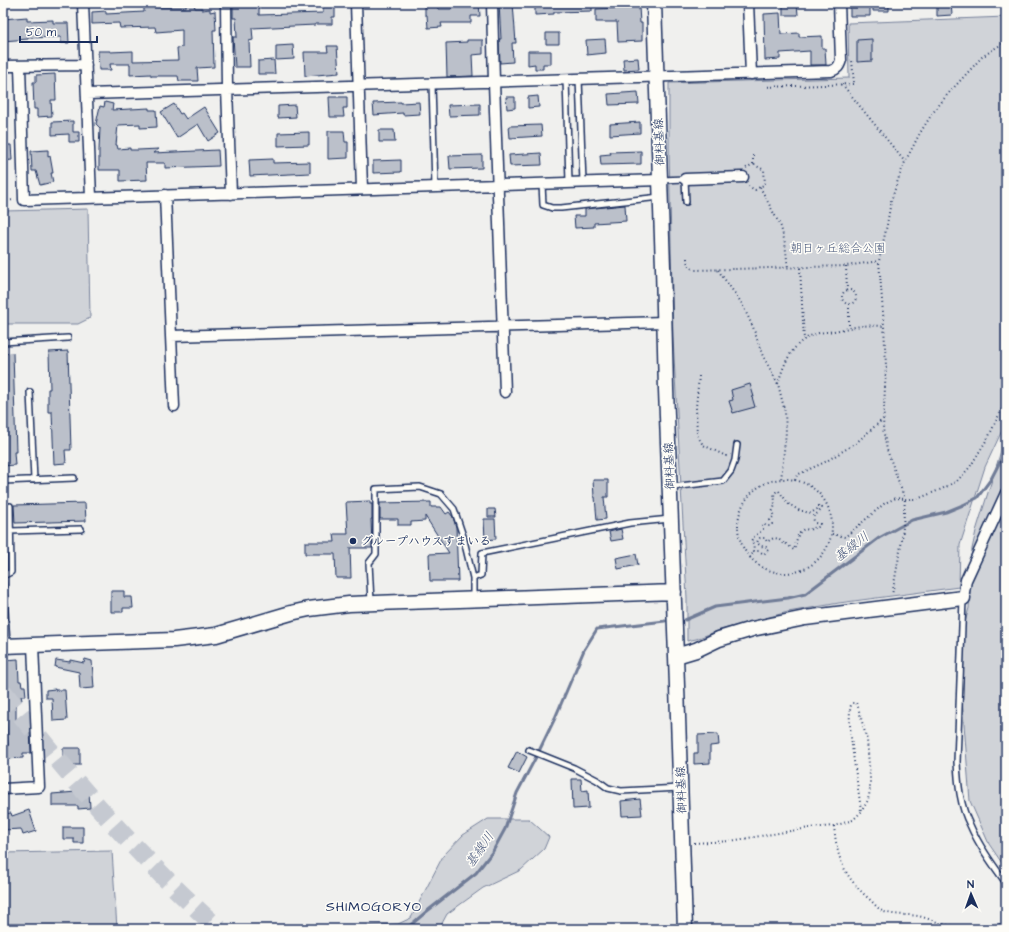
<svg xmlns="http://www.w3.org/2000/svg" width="1009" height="932" font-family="'Architects Daughter','Klee One',sans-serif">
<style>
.green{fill:#d0d3d8;stroke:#76819b}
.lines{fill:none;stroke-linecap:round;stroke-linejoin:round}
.stream{stroke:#6f7b97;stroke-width:3}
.building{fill:#bbc0ca;stroke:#1b2f5e}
.highway-tunnel{stroke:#c5c9d1;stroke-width:19;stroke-dasharray:19 10;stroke-linecap:butt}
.lane-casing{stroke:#1b2f5e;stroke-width:8}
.street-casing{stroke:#1b2f5e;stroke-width:13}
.secondary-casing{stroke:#1b2f5e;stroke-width:17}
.path{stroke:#1b2f5e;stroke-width:2;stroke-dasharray:1 3;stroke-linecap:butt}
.lane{stroke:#fdfcf7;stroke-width:5}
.street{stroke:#fdfcf7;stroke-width:10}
.secondary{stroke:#fdfcf7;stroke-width:14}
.poi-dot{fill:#1b2f5e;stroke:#fdfcf7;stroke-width:1.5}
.labels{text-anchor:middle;stroke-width:3;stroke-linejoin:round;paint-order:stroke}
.street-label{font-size:12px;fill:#1b2f5e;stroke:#fdfcf7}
.park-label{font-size:12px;fill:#48587c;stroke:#fdfcf7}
.poi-label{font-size:12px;font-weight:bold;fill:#1b2f5e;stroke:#fdfcf7;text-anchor:start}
.water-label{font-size:13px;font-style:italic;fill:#4c5b7f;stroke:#fdfcf7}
.quarter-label{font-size:14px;letter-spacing:1px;fill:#1b2f5e;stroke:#fdfcf7}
</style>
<rect width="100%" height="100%" fill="#f0f0ee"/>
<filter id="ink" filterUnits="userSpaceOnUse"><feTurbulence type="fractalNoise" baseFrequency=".025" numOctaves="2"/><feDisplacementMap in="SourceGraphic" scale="8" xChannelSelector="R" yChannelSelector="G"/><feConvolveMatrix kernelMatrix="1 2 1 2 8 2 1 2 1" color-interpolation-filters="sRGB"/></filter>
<g filter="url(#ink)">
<path class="green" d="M1006,17V422L985,467L960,545L959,587L839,603L788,612L720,630L696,639L687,641V598L673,338L669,148V83L849,78L848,23Z
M88,209L90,318L78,324H3V211Z
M1006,435V869L989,844L970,801L958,647L969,608L972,549L976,531Z
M488,819H529L549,837L544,849L521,870L483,888L447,914L439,929H321L326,928L398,924L411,918L443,856L463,835Z
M112,851L117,929H3V853Z"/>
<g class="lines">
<path class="stream" d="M685,620L715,607L788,598L805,594L879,538L912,520L946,512L963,505L977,498L991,479L1006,450
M539,751L555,718L584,650L597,629L665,621
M406,929L426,912L476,873L493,851L505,829L517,793L536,757"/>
</g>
<path class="building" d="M144,3H156V7H186V4L194,3L195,8H202V10L210,9V12L215,11L216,30H213L214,67L197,68L198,81H179L178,76H151V74L130,75V64H110L111,70H99L98,51H110V52L133,51V61L178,60L177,48L182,47V30L156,32L155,27L120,28L119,23L92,24V12L106,11V14L144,12Z
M259,3V15L323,13V6H335V17H332V24H315V25L252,28L253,40L249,41L250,67H235L233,37H237L236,18H233V7H234V4Z
M425,3H437L438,9H453V3H479L480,16H471V23H441L442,27L428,28L427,15H425Z
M499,3H513L516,43H512L513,62L500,63L499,39H501Z
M535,3H592V11L554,12V14L535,15Z
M783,3H797L798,15H783Z
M873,3H889V11H873Z
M937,3H951L952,15L937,16Z
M850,5H870V16H850Z
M639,7L640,23H642V41L618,42L617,22H596V9Z
M780,13L781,34L799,33V37L822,36V48H825L826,65H810V51L780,53V59L765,60L764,14Z
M27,17V21L53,20V23H68L69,43H61V37L28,38V39L3,41V19Z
M546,33H559V44H546Z
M605,39L606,53L587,55L586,40Z
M872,39V61L857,62V40Z
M467,40H483V54L472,55L473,76L447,77L446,43L467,42Z
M293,45L294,59L276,60V46Z
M327,46H337L339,73L305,76L304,52H328Z
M528,51H551V64H543V69H535V64L528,65Z
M638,58L639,69L624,70L623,59Z
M274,60L275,74H258V61Z
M55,74L56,100H51L52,116L37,117V109H34L33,82H36V75Z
M638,92L639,104L609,105L608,94Z
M538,96L539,107L528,108V97Z
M329,97H347V108H343L344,117H330Z
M506,97H515V108L507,109Z
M105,102L113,104L112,110L149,108V110H156L157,127L140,128V124L118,125L116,145H117L118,149L130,148V150H138L159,149L153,153L218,150L219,166L165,168V163H146L147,180L120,181V170H99V150L100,128L96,124L100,106L104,107Z
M401,102V103L419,102L420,114L403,115V113L374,115L373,103Z
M174,104L180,114L182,113L186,119L204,107L220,133L208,141L198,124L177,138L161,112Z
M480,104V115L449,116L448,105Z
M295,105L296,117L278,118V106Z
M73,121V132H79V142H69V134L52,135V122Z
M640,122V133L610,135V124Z
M541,125L542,136L510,138L509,126Z
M379,130H394L395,142H379Z
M328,131H344L345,142H348V158L328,159Z
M309,132V145L278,146V133Z
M3,145H11L12,160L3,161Z
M48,150V157L50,156L53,173H51L53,182L40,185L36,171H32L31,151Z
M641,151V164L601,165L600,155L611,154L610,152Z
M541,153L542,165L510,166L509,155Z
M482,155V168L450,169L449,156Z
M273,159V163L310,162V173L250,176L249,160Z
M401,160V172L373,173V161Z
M625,205L626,221L594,223V227L575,228L574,216H585V209Z
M68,351L71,450H65L66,463L54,464L52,412H48V389H50L49,352Z
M13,353L16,452H14L15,465L3,466V354Z
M750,384L754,397H752L755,407L733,413L729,401L733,400L731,390Z
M593,480H608V497H604L606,519L597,520L595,497H594Z
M370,501V504H372V519H371L372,548H350L351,578H336L335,554H305V542H335L334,534H348L346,502Z
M431,502V507H441L446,514L449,512L453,517L456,527L458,581H430L429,554L449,553L425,516V521L411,522V525H398V519H380V503Z
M85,503L86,521L15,523L14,505Z
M488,509H495L496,517H488Z
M484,519H495L496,539L485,540Z
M621,529L623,539L611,541L609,532Z
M636,554L638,565L618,569L616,558Z
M111,591H124V597H132L133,608H123V612H111Z
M18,659L19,681H21L22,686H25L26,696H21L22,700L16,701V720H22V729H30L31,753H23V758L6,759V745H8L5,706H8L6,660Z
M85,659L92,661L94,688L80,689L79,672L55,667L56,660L70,662V660L84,663Z
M55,689V690H65L67,720L53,721L52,698H46V690Z
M718,734L719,745L710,746V763L694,764V753H698V735Z
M63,748H80V765H63Z
M517,751L527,757L519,773L508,768Z
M572,779H581L582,791L588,790L589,808L573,809Z
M89,791L90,808L78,809V806H52V794Z
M640,799L642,815L622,816L621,801Z
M29,810L36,831L23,835L21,829L3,830V814L11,813L12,816Z
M63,827H83V843H74V839H63Z"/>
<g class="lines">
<path class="highway-tunnel" d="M3,692C69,776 139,858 219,929"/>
<g class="lane-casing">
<path id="lane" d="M566,79L569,183
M579,79L583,182
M432,84L435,187
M661,180L685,179L686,202
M542,184L543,205L552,208H561L660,197
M3,342L68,338
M30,392L34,480
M3,481L74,478
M671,487L723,481L731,471L735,460L737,445
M10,531L81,529
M473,597V578L481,575L482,553L630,523L670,519
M963,599L957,762C958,783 960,806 970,825C979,846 993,865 1006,883
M371,602L369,563L376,554V489L420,487L441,494L454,509L463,536L473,578
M7,645L3,576L11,572L10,506
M529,750L574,768L597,780L608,788L621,791L680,788"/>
</g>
<g class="street-casing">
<path id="street" d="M83,3L91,197
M226,3L227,89L231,194
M356,3L362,189
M492,3L494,82L505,392
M748,3L751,74
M3,66L86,65
M20,66L24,200L660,180
M87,94C335,85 583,81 831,71C837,69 839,67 841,60L839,3
M685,179L743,177
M165,195L174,406
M171,336L665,322
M963,598L966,580L1006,493
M3,789L39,787L33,645"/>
</g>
<g class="secondary-casing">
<path id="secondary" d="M654,3L663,267L666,389L676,656L685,929
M3,646L174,640L216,635L291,613L309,609L349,604L674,592
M676,656L696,650L719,639L752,629L805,618L963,598"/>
</g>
<path class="path" d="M1006,42L997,47L982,57L947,95L932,114L920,133L905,162L899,177L891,201L887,225L879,261L884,326L886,366L883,429L887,450L905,499H917L942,489L957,481L970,467L989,436L1006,400
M842,84L905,162
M764,87L854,84L852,60H850
M746,168L753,164V153
M748,186L755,190L765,184L764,170L753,164
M760,187L781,227L785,243L788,268
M3,201L15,200
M687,258C687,265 689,267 695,270L846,266L879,261
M846,266L847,289
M800,268L804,340
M718,270L741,302L753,327L762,354L778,384L785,412L786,432L781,480
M842 297a7 7 0 1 1 14 0a7 7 0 1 1-14 0Z
M849,304V327
M699,376L696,407L697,435L703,445L728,457
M778,384C784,362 794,339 819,333C824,332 829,332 834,331C844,329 853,327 862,326C869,325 877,326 884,326
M738 526a47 47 0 1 1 94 0a47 47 0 1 1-94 0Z
M795,480L797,475L825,462L856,443L883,419
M779,491L790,506H792L800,511H804L808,513H811L817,509L818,506H820L822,508C819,513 817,513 813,517L814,521L815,523L820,524L818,527L813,528L809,530L805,529C796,532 797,542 794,550C792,549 790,547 788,545C783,542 787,546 782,542C776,537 774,537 767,542L765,538H760L758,540L757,543L761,546L766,547L768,550L764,554L759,551H754C753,546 755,545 751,541C755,534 758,535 763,529L762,527V525L764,524L766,526H770L772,524L770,520L774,516L772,512C776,506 775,500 774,494L776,492Z
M832,534L845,537L885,503L896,498L905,499L902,540L892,595
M750,558L754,551
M834,826C837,859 844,876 868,898C873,902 877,908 882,911C893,916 907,914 918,916C928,918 938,923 947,925C964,929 983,925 999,924L1006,923
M694,843L730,841L809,828L834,826L853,820L861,812L867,802L869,796L870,789V777L867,740L858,707L856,703H852C844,715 860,793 861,812"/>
<use href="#lane" class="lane"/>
<use href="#street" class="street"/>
<use href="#secondary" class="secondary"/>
</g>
</g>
<circle class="poi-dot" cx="353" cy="541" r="4"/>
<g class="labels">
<g class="street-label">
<text transform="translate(659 142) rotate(-92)" y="4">御料基線</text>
<text transform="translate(669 466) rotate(-92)" y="4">御料基線</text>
<text transform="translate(681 790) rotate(-92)" y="4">御料基線</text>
</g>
<g class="park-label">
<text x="838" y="252">朝日ヶ丘総合公園</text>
</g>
<g class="poi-label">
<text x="361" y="545">グループハウスすまいる</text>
</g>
<g class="water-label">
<text transform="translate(851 546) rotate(-37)" y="5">基線川</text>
<text transform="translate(479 849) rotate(-55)" y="5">基線川</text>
</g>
<g class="quarter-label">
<text x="374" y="911">SHIMOGORYO</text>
</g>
</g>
<rect width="1009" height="932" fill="none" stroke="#fdfcf7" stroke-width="16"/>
<rect x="8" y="8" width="993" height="916" fill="none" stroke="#1b2f5e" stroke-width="1.5" filter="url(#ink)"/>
<g transform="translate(971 894) rotate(358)" stroke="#fdfcf7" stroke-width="3" paint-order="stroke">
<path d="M0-3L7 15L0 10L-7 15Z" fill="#1b2f5e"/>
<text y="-6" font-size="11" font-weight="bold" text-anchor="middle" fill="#1b2f5e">N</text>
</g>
<path d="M20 36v6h77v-6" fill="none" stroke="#1b2f5e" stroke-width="2"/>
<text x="26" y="36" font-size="12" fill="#1b2f5e" stroke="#fdfcf7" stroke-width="3" paint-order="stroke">50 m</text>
</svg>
